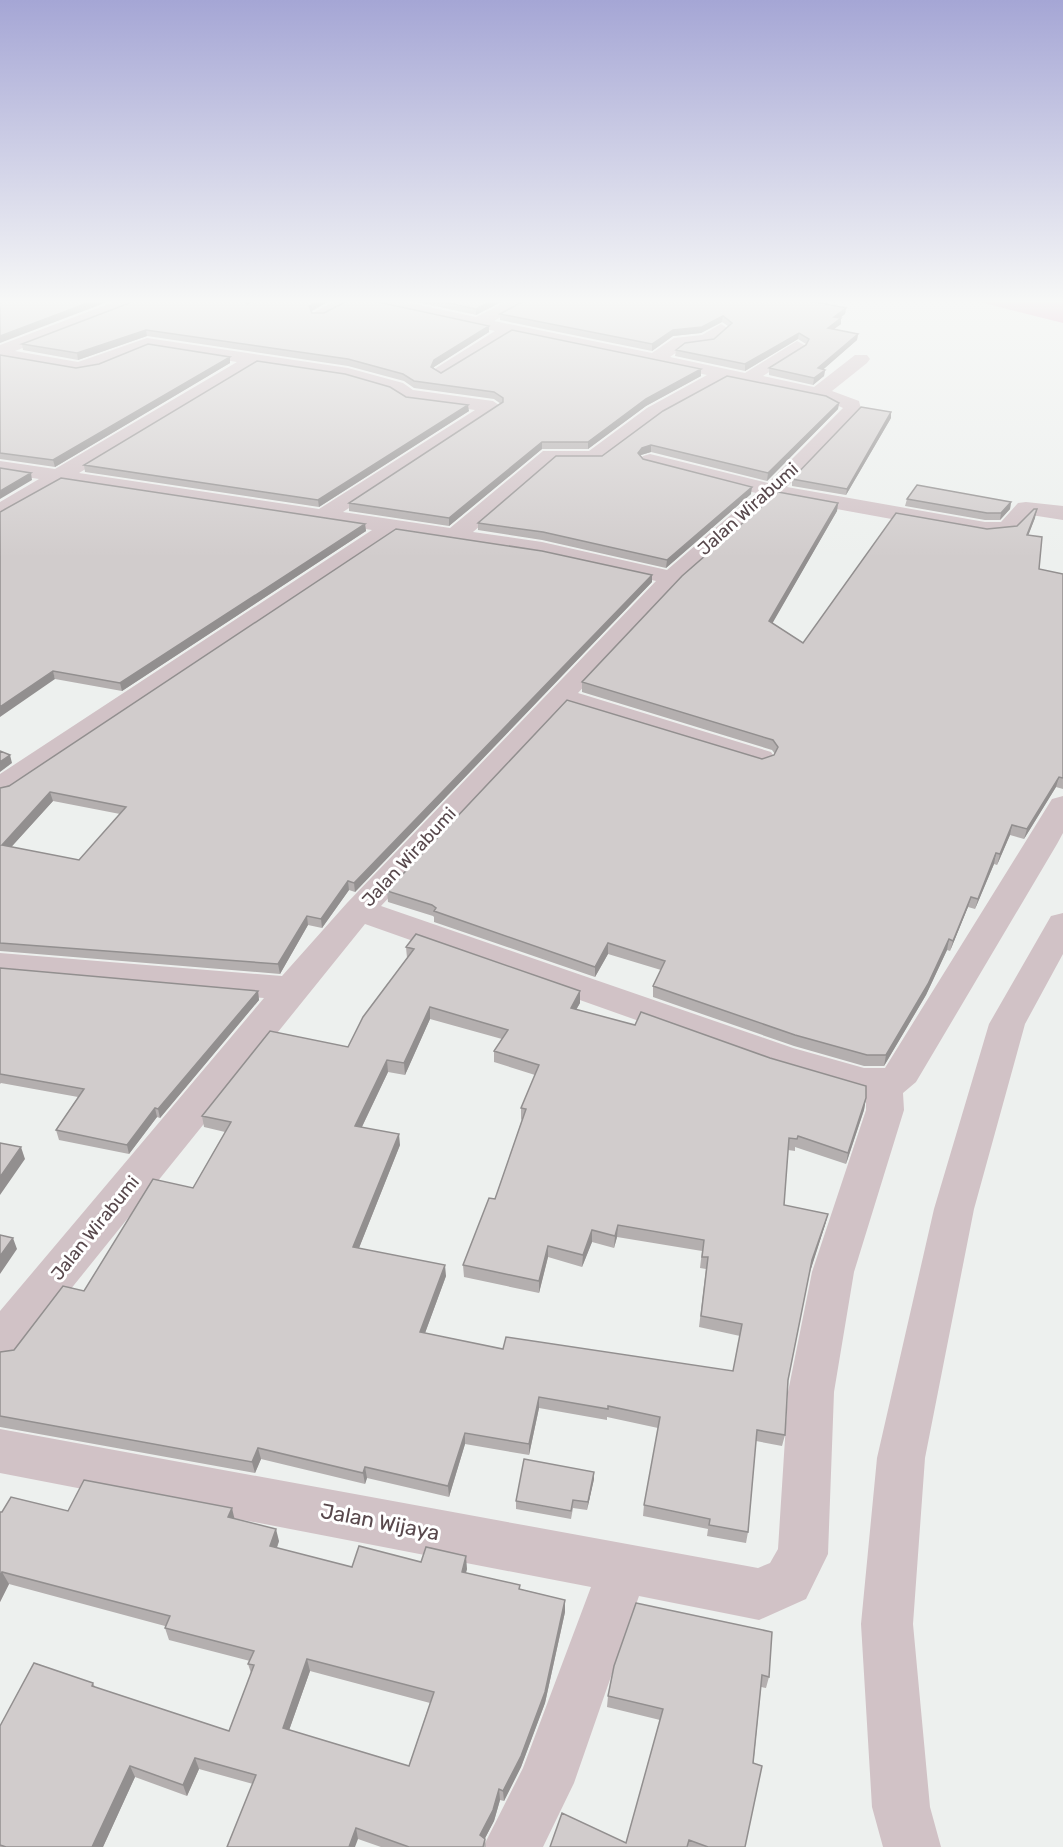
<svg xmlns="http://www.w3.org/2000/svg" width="1063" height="1847" font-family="Rubik,sans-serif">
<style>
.water{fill:#e192b9}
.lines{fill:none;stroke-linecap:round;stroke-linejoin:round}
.minor{fill:#d1c2c6;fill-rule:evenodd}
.wall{fill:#b4afaf;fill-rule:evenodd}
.shaded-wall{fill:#928f8f}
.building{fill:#d1cccc;stroke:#928f8f;stroke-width:1.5;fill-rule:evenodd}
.labels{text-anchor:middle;stroke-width:6;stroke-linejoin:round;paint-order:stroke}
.street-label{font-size:18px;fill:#58484c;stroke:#fff}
.near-street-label{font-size:21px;fill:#58484c;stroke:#fff}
</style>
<rect width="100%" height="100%" fill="#edf0ee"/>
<path class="water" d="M968,299H1063V323Z"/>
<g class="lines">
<path class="minor" d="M122,299H145L143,302L15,351L78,362L147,338L348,368L403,383L413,390L493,401L502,407L343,512L450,528L543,451H589L647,408L707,375L512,334L442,377L436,376L433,372L436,368L495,331L367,304L359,299H391L476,317L512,299H533L494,321L652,353L674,338L702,335L721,324L729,329L712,344L684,347L670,357L745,373L797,341L806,346L803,350L763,376L814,387L855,355H867L870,359L867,363L832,391L859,401L861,409L787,487L985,522H1001L1018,503L1026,502L1063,506V520L1031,515L1015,533L985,536L776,498L680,583L578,693L771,752L775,758L771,764L761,767L751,764L566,707L381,906L793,1048L864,1068H885L1052,799L1063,796V833L1057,844L916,1082L903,1093L904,1110L854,1272L834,1392L828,1554L806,1599L759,1620L639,1596L574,1783L543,1847H483L523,1768L591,1587L0,1473V1429L758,1568L770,1563L778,1549L788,1392L812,1272L866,1110V1096L769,1067L365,924L16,1357L0,1362V1311L264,998L0,975V953L282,976L347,903L656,581L542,556L396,534L10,793L0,796V774L372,530L62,483L0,518V502L39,479L0,473V461L55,469L237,362L149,348L99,368L78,372L0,359V345ZM257,365L346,378L391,391L408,401L475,410L319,509L79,473ZM726,380L826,400L843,408L768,483L650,454L643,456L640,460L643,464L756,493L667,570L542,542L473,532L555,461H600L661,416Z
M265,299L250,308L242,303L245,299Z
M338,299H359L325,317H313L311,314Z
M1063,913V954L1025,1024L974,1209L925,1458L913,1624L930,1807L941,1847H883L872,1807L861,1624L877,1458L934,1209L989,1024L1051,916Z"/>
</g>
<path class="wall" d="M257,299H333L312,311V313H324L366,300L489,326V332L434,367L433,368L441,373L701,376L646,406L588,449H542L449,526L349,511V503L501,404L494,399L414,388L404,381L348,366L147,336L78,360L23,350L22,344L248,304Z
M403,299H507L476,315Z
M846,308L845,314L840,318L841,324L834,329L858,334L857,340L823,369L825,370L824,376L813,385L769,375V368L806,344L798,339L745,371L675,356L676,350L714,339L728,326L722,322L701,333L673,336L652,351L500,320V314Z
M0,355L76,368L230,357V363L55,467L0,459Z
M406,397L469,411L319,507L85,472L84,465Z
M839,403L838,409L767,481L651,452L641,455L640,456L643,459L751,494L666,568L542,540L478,530V523L602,456Z
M891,418L846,495L792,486V479Z
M907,499L1011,502L1010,509L1000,520H985L905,506Z
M838,503L837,511L772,623L803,643L987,529L1017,526L1035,518L1028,535L1039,569L1063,574V789L1056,787L1024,839L1010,835L997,865L994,864L975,909L968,907L950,951L947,950L926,995L884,1066H864L794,1046L653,997V986L661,970L608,954L595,977L434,922V917L433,916L388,902L387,891L774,755L775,754L772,750L582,692V682Z
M0,512L365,524L366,531L122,691L55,679Z
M652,582L355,892L349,890L322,928L308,925L280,974L0,951V788ZM53,801L120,814L79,860L11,847Z
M406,947L580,1003L576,1010L866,1098L864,1110L846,1164L795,1147V1151L788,1150L784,1205L828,1214L825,1225L810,1271L788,1380L785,1435L782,1446L756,1441L748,1532L746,1543L707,1536L708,1529L643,1516L644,1505L658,1428L607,1417V1420L539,1408L529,1455L465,1444L449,1497L367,1478L365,1484L261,1459L255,1473L0,1427V1428V1352L14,1350L84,1291L193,1188L225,1132L204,1127L202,1116L348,1047L407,958ZM430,1019L502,1039L494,1051V1062L535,1075L521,1108V1119L522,1120L495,1199L463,1265L464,1277L539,1293L548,1257L582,1267L592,1242L614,1248L617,1237L702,1251L700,1268L706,1269L699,1327L740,1336L733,1371L503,1349L425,1333L446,1276L359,1248L400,1145L362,1127L388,1072L405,1075Z
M0,968L258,991L259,1000L160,1118L157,1117L129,1154L59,1140L56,1130L78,1097L1,1083L0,1084Z
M594,1479L587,1510L573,1508L571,1519L516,1509V1501Z
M68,1511L234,1518L279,1541L277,1548L352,1567L421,1562L467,1569L466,1573L520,1585V1589L565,1600V1612L545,1703L521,1767L504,1801L500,1800L494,1821L485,1838L486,1847H381L358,1839L253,1784L199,1769L187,1796L135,1777L103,1847H0V1726L93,1683L95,1687L229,1731L251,1673L248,1664L250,1661L169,1640L165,1628V1626L9,1584L0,1602L2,1512ZM310,1671L430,1703L409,1766L289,1730Z
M636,1603L769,1677L766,1688L761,1687L745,1847H550L626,1843L660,1720L607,1707L608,1696Z"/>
<path class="shaded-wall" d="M98,299H115L0,343V336Z
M322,299H333L310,312L309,306Z
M494,299H507L476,315V309Z
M846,308L845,314L833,323L834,317Z
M723,316L722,322L701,333L673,336L652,351V344L673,330Z
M841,318V324L827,334L828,328Z
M489,326V332L434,367L431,373V367L434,360Z
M146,330L147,336L78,360L77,353Z
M799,333L798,339L745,371V364Z
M858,334L857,340L817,375L818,368Z
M230,357V363L55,467L53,460Z
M701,369V376L646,406L588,449V442L646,399Z
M825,370L824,376L813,385L814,378Z
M839,403L838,409L767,481L768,473Z
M468,405L469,411L319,507L318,500Z
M891,412V418L846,495L847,489Z
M542,442V449L449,526V518Z
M651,445V452L641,455L638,460V453L642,448Z
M31,473L32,480L0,499V491Z
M752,487L751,494L666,568L667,560Z
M1011,502L1010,509L1000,520L1001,513Z
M838,503L837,511L768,631L769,621Z
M1037,509L1035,518L1025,544L1027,535Z
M365,524L366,531L122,691L120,683Z
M652,575V582L355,892L354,883Z
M53,671L55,679L0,717V707Z
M10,755L12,763L0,772V762Z
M1059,777L1056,787L1024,839L1027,829Z
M50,792L53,801L5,854L2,845Z
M1012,825L1010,835L997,865L1000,854Z
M996,853L994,864L975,909L978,899Z
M348,881L349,890L322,928L321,919Z
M971,897L968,907L950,951L953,941Z
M307,916L308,925L280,974L278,964Z
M949,939L947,950L926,995L884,1066L886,1055Z
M608,943V954L595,977V967Z
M258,991L259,1000L160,1118L158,1109Z
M580,991V1003L570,1020L571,1008Z
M430,1007V1019L405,1075L404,1063Z
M387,1060L388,1072L357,1137L355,1126Z
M866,1098L864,1110L846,1164L848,1153Z
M155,1108L157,1117L129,1154L127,1145Z
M399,1134L400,1145L355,1258L353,1247Z
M21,1147L25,1159L0,1195V1177Z
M828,1214L825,1225L810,1272L812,1260Z
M618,1225L617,1237L614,1248L615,1236Z
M592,1230V1242L582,1267L583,1255Z
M13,1238L17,1249L0,1274V1256Z
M548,1246V1257L539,1293V1281Z
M445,1265L446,1276L421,1344L420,1332Z
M539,1397V1408L529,1455V1444Z
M465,1433V1444L449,1497L448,1486Z
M258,1448L261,1459L255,1473L252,1462Z
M365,1467L367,1478L365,1484L363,1473Z
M594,1472V1479L587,1510L588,1502Z
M232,1508L235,1521L228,1517Z
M276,1529L279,1541L273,1558L270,1546Z
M466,1556L467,1569L462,1584V1572Z
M2,1572L9,1584L0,1602V1577Z
M565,1600V1612L545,1703L521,1767L504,1801L503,1791Z
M307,1659L310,1671L286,1739L283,1728Z
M195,1758L199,1769L187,1796L183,1785Z
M130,1766L135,1777L103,1847H92Z
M499,1789L500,1800L494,1821L481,1846L480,1835Z
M356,1828L358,1839L355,1847H349Z"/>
<path class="building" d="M0,299H98L0,336Z
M140,299H242L248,304L257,299H322L309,306L312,313H324L351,299H364L489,326L434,360L431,367L441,373L512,330L701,369L646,399L588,442H542L449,518L349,503L503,402V398L494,392L414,381L403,374L348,359L146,330L77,353L22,344Z
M431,299H494L476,309Z
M527,299H800L846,308L834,317L841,318L828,328L858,334L818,368L825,370L814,378L769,368L806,345L809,339L799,333L745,364L676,350L685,343L714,339L732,323L723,316L702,327L673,330L652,344L500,314Z
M148,344L230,357L53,460L0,453V355L76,368L99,364Z
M257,361L345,374L390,387L406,397L468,405L318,500L84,465Z
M727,376L826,396L839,403L768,473L651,445L642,448L638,453L643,459L752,487L667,560L543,532L478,523L556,456H602L663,411Z
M861,407L891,412L847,489L792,479Z
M0,468L31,473L0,491Z
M61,478L365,524L120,683L53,671L0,707V512Z
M917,485L1011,502L1001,513H987L907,499Z
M778,492L838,503L769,621L803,643L896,513L987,529L1017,526L1034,509H1037L1027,535L1042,537L1039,569L1063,574V778L1059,777L1027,829L1012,825L1000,854L996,853L978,899L971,897L953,941L949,939L928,984L886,1055H867L795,1035L653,986L665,961L608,943L595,967L434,911L436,908L432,905L387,891L567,700L762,759L774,755L778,747L773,740L582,682L682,576Z
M396,529L542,551L652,575L354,883L348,881L321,919L307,916L278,964L0,943V788L9,786ZM50,792L126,807L79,860L2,845Z
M0,751L10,755L0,762Z
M416,934L580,991L571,1008L635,1025L641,1012L770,1058L866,1086V1098L848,1153L798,1136L797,1139L789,1138L784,1205L828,1214L812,1260L788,1380L785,1435L757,1430L748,1532L709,1525L710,1519L644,1505L660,1417L608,1406V1409L539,1397L529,1444L465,1433L448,1486L365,1467L363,1473L258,1448L252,1462L0,1416V1352L14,1350L63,1286L84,1291L153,1179L193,1188L231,1122L202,1116L270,1031L348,1047L363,1017L414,949L406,947ZM430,1007L508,1030L494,1051L539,1065L521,1108L526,1109L495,1199L489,1198L463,1265L539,1281L548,1246L583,1255L592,1230L615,1236L618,1225L704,1240L702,1257H708L701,1316L742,1324L733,1371L506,1337L503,1349L420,1332L445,1265L353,1247L399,1134L355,1126L387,1060L404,1063Z
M0,968L258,991L158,1109L155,1108L127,1145L56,1130L84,1089L0,1074Z
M0,1143L21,1147L0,1177Z
M0,1235L13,1238L0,1256Z
M524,1459L594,1472L588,1502L573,1500L571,1511L516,1501Z
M84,1480L232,1508L228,1517L276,1529L270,1546L352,1567L359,1546L421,1562L426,1547L466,1556L462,1572L520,1585L519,1589L565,1600L545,1692L521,1756L503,1791L499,1789L493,1810L480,1835L485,1839L483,1847H409L356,1828L349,1847H227L256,1775L195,1758L183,1785L130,1766L92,1847H6L0,1845V1726L34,1663L93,1683L92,1686L229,1731L254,1665L248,1664L254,1651L165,1628L170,1616L2,1572L0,1577V1512H2L11,1497L68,1511ZM307,1659L434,1692L409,1766L283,1728Z
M636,1603L772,1632L769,1677L762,1675L753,1763L762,1766L745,1847H708L689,1840L687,1847H550L562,1813L626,1843L663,1709L608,1696L614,1666Z"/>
<linearGradient id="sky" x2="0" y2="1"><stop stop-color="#a5a6d5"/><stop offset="0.54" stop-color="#f7f8f7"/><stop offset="1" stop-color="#f7f8f7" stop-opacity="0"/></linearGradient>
<rect width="1063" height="558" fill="url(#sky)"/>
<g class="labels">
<g class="street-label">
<text transform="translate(748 509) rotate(-42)" y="6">Jalan Wirabumi</text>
<text transform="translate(409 857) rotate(-47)" y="6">Jalan Wirabumi</text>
<text transform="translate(95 1228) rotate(-51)" y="6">Jalan Wirabumi</text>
</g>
<g class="near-street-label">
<text transform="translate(380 1522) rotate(11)" y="7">Jalan Wijaya</text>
</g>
</g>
</svg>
